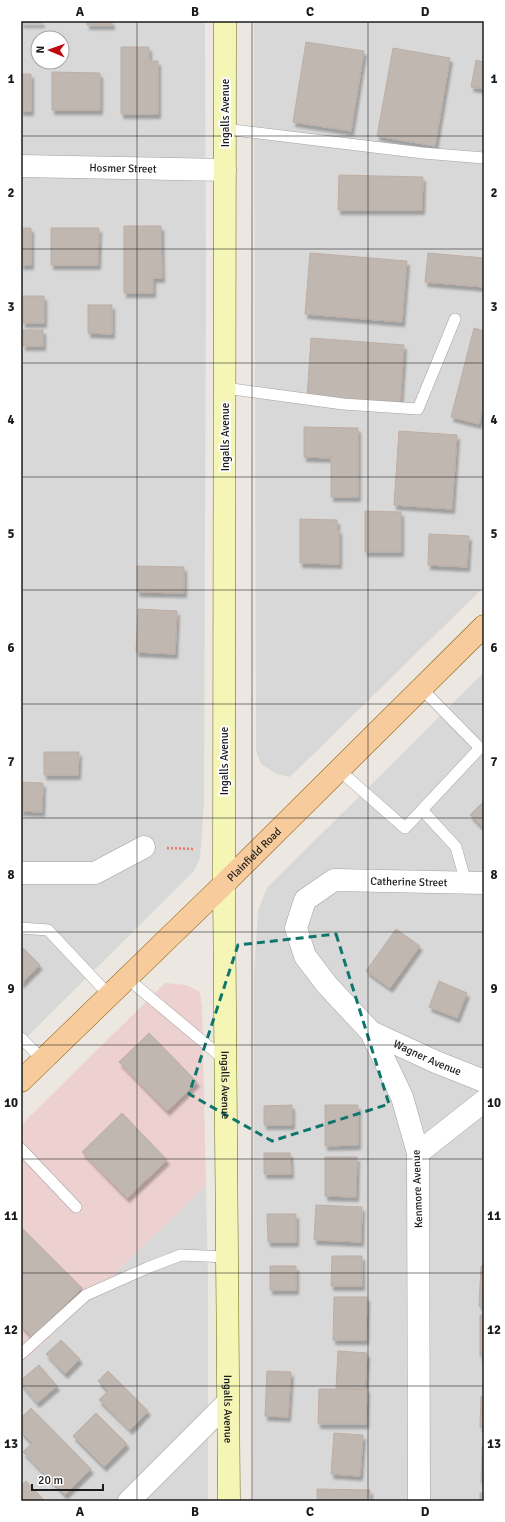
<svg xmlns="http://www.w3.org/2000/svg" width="505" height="1522" font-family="Signika,sans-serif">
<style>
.residential{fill:#d9d8d8;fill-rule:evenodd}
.commercial{fill:#edd0d0}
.building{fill:#c0b7b1;stroke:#bdaea4;filter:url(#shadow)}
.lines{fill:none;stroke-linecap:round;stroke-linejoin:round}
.lane-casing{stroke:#a2a2a2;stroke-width:12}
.street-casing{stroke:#a2a2a2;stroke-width:23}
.secondary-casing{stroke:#646a09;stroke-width:23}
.primary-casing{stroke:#8b5a07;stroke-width:23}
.path{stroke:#f3746b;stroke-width:2.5;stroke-dasharray:2 2;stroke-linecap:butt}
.lane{stroke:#fff;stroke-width:11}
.street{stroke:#fff;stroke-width:22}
.secondary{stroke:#f5f6b5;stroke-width:22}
.primary{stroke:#f7cb9b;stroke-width:22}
.marked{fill:none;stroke:#0f766e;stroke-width:3;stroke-dasharray:8 5;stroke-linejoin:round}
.grid{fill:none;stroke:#1b1b1b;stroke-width:1;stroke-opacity:0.55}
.labels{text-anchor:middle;stroke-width:4;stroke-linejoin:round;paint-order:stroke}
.street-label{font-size:11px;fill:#1b1b1b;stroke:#fff}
.neatline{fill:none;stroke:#1b1b1b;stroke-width:1.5}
.grid-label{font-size:13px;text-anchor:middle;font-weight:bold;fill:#1b1b1b}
</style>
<defs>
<filter id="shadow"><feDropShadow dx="2.5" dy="4.5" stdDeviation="1" flood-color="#0004"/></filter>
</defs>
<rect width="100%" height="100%" fill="#ece8e1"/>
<path class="residential" d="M21,21H205L206,282L204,804L200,858L194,871L21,1043ZM38,38H62V62H38Z
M254,21H484V421L482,428H484V587L290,777L277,774L261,764L256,751Z
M484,672V1501H253L254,972L258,911L267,888Z
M206,1185L208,1277V1501H21V1365Z"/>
<path class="commercial" d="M165,983L186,985L200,992L202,1008L206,1185L21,1365V1125Z"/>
<path class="building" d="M21,21H42V23H21Z
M87,21H112V25H87Z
M306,42L364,51L351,131L293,122Z
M121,47H149V61H158V114H121Z
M393,48L450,58L435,146L377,136Z
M476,60L484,62V89L471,87Z
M52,72L100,73V110H52Z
M21,74H31V111H21Z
M339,175L423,177L422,210H338Z
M124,226H161L162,278H153V293H124Z
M21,228H31V265H21Z
M51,228H99L98,265H51Z
M310,253L407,261L402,322L305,314Z
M428,253L484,258V287L425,282Z
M23,296H44V323H23Z
M88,305H112V334L88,333Z
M474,328L484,331V402L479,424L451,417Z
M23,330H43V346H23Z
M311,338L404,345L400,406L307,399Z
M304,427L358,428V497H331V458L304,457Z
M399,431L457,435L452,509L394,505Z
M365,511L401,512V552H365Z
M300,519L337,520V530H339V564L300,563Z
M429,534L469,536L467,567L428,565Z
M137,566L184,567V593L137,592Z
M138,609L177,611L175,654L136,652Z
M44,752H79L78,775H44Z
M21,782L43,783L42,812L21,811Z
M484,801V829L470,815Z
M396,929L420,946L390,988L366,971Z
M21,946L40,965L21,984Z
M439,981L467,993L457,1018L429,1007Z
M149,1033L197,1082L167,1111L119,1062Z
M292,1105V1125H264V1106Z
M325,1105H358V1145L325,1146Z
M122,1113L167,1160L127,1198L82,1152Z
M264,1153H290L291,1174H264Z
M325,1157H357L356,1197L325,1196Z
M316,1205L362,1207L361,1242L314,1240Z
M267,1214H296V1242H268Z
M21,1227L82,1288L32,1337L21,1326Z
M332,1256H362V1286H331Z
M270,1266H296V1290H270Z
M481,1266H484V1307L479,1306Z
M334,1297H367L366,1340H333Z
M480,1315H484V1356H480Z
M61,1340L80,1359L65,1374L46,1354Z
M338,1351L367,1353L365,1390L336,1388Z
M39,1365L57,1386L37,1403L21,1384V1380Z
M108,1371L148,1411L130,1430L99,1400L108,1391L98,1381Z
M267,1371L291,1372L288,1417L265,1416Z
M319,1389H367L366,1424H318Z
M481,1396H484V1428L480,1427Z
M31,1408L91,1469L65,1495L23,1452L32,1443L21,1432V1418Z
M96,1413L127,1444L104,1467L73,1436Z
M334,1433L363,1435L360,1476L331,1474Z
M482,1447H484V1483H481Z
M26,1481L45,1501H21V1486Z
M317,1489L370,1490V1501H317Z
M480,1493H484V1501H480Z"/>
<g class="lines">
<g class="lane-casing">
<path id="lane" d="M225,129L423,153L484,158
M225,388L343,404L418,409L455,319
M339,770L405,828L480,748L421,688
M422,810L456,847L466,883
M21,928L48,930L109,995
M127,978L225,1060
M21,1038L43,1060
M21,1149L76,1207
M21,1354L86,1295L147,1268L181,1255L227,1257"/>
</g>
<g class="street-casing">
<g id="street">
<path id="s1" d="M21,166L225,170"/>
<path d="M21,873H95L144,847"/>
<path id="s2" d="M371,1032L436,1062L484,1081"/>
<path d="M418,1153L484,1101"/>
<path d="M129,1501L228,1402"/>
<path id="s3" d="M419,1501L418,1153L402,1097L371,1032L327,985L305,956L296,928L305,900L334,880L484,883"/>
</g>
</g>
<g class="secondary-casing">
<g id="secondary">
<path id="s4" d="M225,21L224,884L229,1501"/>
</g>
</g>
<g class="primary-casing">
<g id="primary">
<path id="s5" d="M21,1081L224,884L484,626"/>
</g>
</g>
<path class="path" d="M167,848L194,849"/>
<use href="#lane" class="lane"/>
<use href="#street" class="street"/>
<use href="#secondary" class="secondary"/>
<use href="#primary" class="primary"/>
</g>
<path class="marked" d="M336,934L389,1104L272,1141L189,1094L238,945Z"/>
<path class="grid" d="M137,21V1501M252,21V1501M368,21V1501M21,136H484M21,249H484M21,363H484M21,477H484M21,590H484M21,704H484M21,818H484M21,932H484M21,1045H484M21,1159H484M21,1273H484M21,1386H484"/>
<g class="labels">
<g class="street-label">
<text transform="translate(225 113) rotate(-90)" y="4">Ingalls Avenue</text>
<text dy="4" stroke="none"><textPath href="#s1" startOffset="102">Hosmer Street</textPath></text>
<text transform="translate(225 437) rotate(-90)" y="4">Ingalls Avenue</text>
<text transform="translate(224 761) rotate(-90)" y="4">Ingalls Avenue</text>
<text dy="4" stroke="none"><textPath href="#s5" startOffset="325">Plainfield Road</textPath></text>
<text dy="4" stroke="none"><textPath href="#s3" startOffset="748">Catherine Street</textPath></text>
<text dy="4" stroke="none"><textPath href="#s2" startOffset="62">Wagner Avenue</textPath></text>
<text dy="4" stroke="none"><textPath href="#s4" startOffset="1064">Ingalls Avenue</textPath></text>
<text transform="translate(417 1189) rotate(-92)" y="4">Kenmore Avenue</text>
<text dy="4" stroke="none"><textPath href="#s4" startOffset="1388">Ingalls Avenue</textPath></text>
</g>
</g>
<rect width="505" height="1522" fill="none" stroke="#ffffff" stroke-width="44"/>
<g transform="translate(50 50) rotate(272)"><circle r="19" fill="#ffffff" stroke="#a4a4a4"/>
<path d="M0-3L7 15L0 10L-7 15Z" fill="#bd0911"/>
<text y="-6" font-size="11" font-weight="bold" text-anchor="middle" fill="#1b1b1b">N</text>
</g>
<path d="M32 1484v6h71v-6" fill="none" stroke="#1b1b1b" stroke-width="2"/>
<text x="38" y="1484" font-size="12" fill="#1b1b1b" stroke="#ffffff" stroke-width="3" paint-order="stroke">20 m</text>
<rect x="22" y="22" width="461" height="1478" class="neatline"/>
<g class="grid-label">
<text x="80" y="16">A</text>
<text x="195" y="16">B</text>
<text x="310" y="16">C</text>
<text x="425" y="16">D</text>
<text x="11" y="83">1</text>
<text x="494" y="83">1</text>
<text x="11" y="197">2</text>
<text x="494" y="197">2</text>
<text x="11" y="311">3</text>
<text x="494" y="311">3</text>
<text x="11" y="424">4</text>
<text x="494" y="424">4</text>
<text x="11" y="538">5</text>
<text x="494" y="538">5</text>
<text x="11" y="652">6</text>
<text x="494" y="652">6</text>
<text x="11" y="766">7</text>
<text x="494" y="766">7</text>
<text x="11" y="879">8</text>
<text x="494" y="879">8</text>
<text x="11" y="993">9</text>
<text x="494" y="993">9</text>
<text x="11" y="1107">10</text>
<text x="494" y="1107">10</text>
<text x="11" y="1220">11</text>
<text x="494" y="1220">11</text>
<text x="11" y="1334">12</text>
<text x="494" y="1334">12</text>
<text x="11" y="1448">13</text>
<text x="494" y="1448">13</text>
<text x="80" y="1516">A</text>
<text x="195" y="1516">B</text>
<text x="310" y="1516">C</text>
<text x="425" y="1516">D</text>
</g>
</svg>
